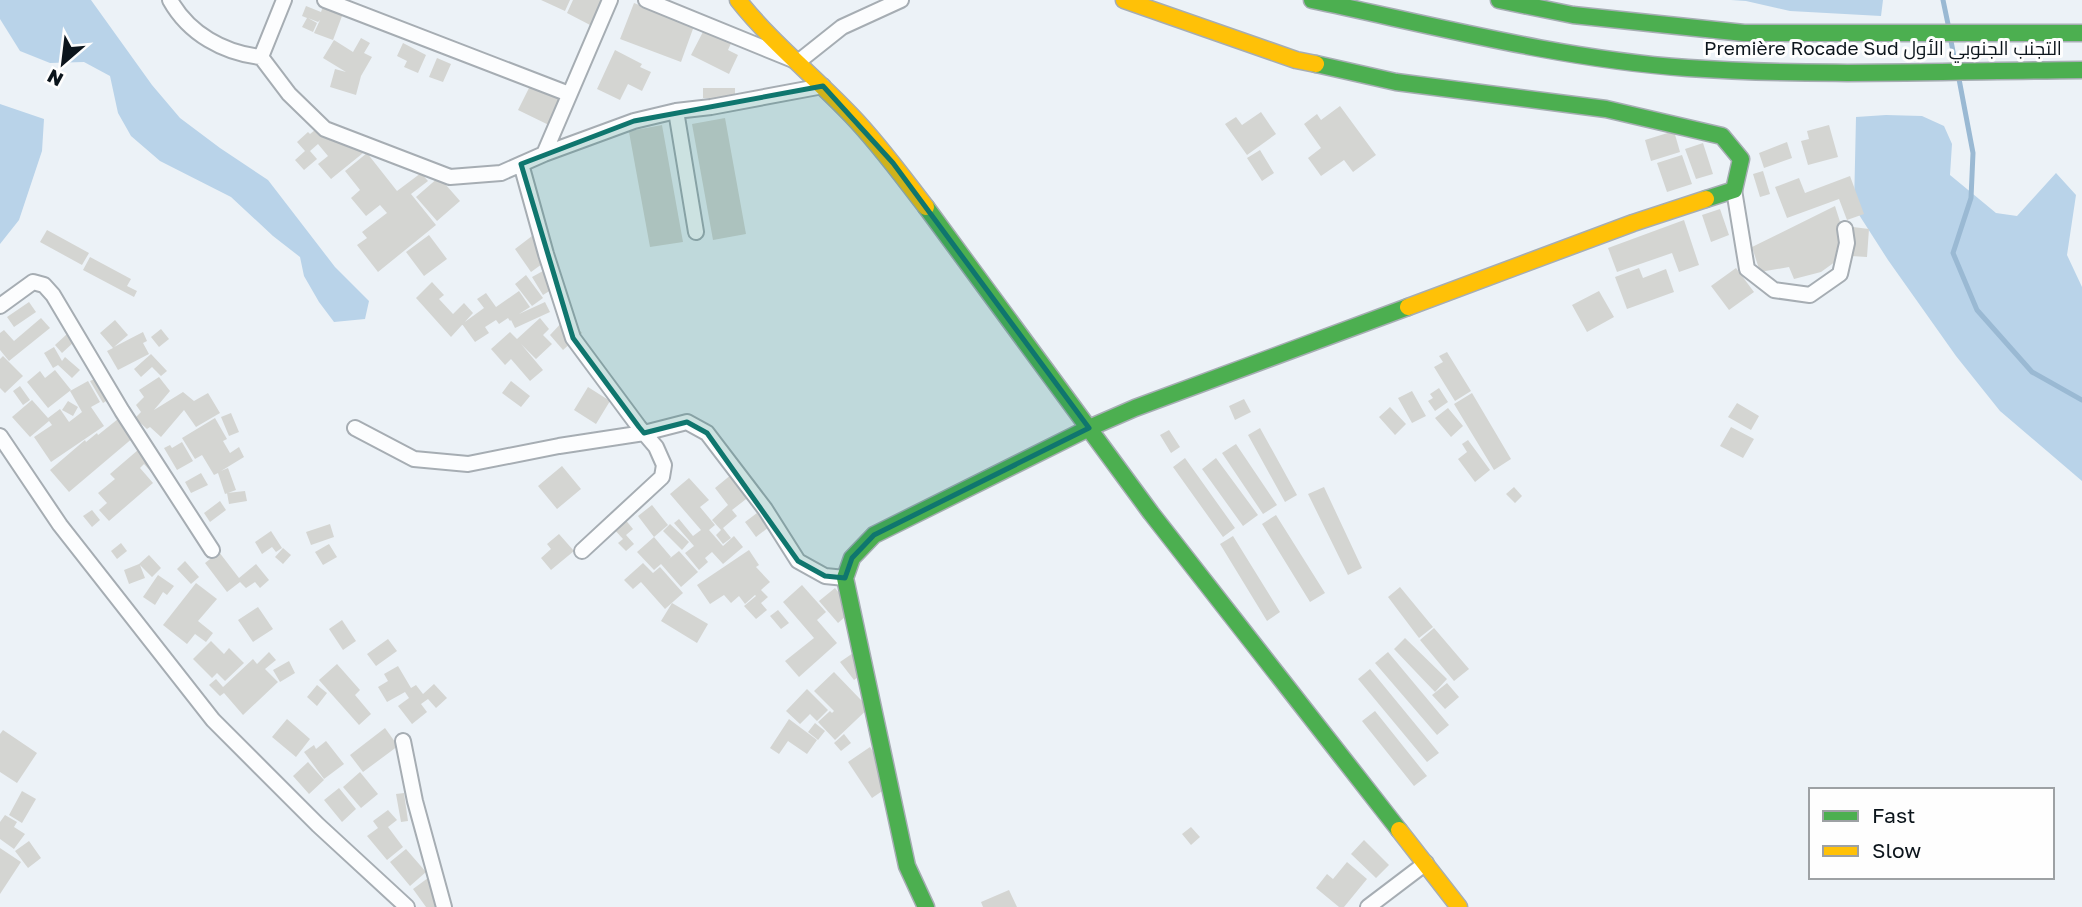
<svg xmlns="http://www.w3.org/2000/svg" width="2082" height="907" font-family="'Golos Text',Cairo,sans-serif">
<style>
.forest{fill:#b9d3e9}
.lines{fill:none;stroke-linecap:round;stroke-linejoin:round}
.stream{stroke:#9ab9d3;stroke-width:5}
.building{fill:#d4d5d2}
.street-casing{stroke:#a6adb3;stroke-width:18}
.fast-casing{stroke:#a6adb3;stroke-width:19}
.slow-casing{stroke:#a6adb3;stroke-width:19}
.street{stroke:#fcfdfe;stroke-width:14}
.fast{stroke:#4caf50;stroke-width:16}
.slow{stroke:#ffc107;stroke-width:16}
.marked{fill:#0f766e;fill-opacity:0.2;stroke:#0f766e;stroke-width:5;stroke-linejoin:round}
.labels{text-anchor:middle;stroke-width:6;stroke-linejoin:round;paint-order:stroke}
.street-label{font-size:19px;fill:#0c151c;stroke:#fefefe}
</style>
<rect width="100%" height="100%" fill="#ecf2f7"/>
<path class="forest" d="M0,0H91L152,85L180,118L220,148L268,180L335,267L369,301L365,319L334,322L319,302L304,276L300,257L273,236L231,197L160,161L131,136L118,113L110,76L84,62L50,63L20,51L0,19Z
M1731,0H1883L1881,16L1790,11L1746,1Z
M0,104L44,119L42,151L19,220L0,244Z
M1886,115L1922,116L1944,126L1952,144L1950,175L1996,213L2017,216L2056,173L2076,195L2067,255L2082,287V481L2000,411L1956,356L1888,260L1854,207L1856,117Z"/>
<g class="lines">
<path class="stream" d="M1943,0L1948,24
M1951,41L1955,62
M1959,79L1973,153L1971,198L1953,253L1977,310L2032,372L2082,400"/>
</g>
<path class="building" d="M541,0H570L565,11Z
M573,0H605L592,26L567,13Z
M325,1L345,8L333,40L314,33L320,20L318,22L308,18L317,23L313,32L302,27L307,18L302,16L306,6L321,12Z
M634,3L694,26L681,62L620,39Z
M706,26L733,39L728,50L738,55L729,74L691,55Z
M361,38L370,43L364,53L372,57L361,76L356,95L330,87L335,69L346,72L323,58L334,40L353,52Z
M403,43L426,55L418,73L404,67L407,61L397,56Z
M615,50L642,64L640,67L651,72L642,91L628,84L620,100L597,89Z
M437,58L451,64L443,82L429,77Z
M530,86L570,97L555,128L518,110Z
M703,88H735V99L703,98Z
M1340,106L1376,155L1353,172L1344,160L1321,176L1308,158L1321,148L1304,124L1317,114L1321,120Z
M1261,112L1276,134L1247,155L1225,124L1236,117L1242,125Z
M725,118L746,234L713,240L692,124Z
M627,122L630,131L662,125L683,242L650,247L629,132L583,145Z
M1829,125L1838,157L1808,165L1801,141L1809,139L1807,131Z
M320,126L356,146L368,136L381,152L374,157L368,149L331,179L318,164L328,156L318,144L310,151L317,159L304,170L295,160L305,151L297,142L308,132L310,134Z
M1674,131L1680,152L1651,161L1645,140Z
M1787,142L1792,158L1764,168L1759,153Z
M1703,143L1713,174L1696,179L1685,149Z
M1260,150L1274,173L1262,181L1247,158Z
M367,153L397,191L421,173L428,181L411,194L436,225L378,272L357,245L367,238L362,232L387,213L380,205L366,216L351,198L360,190L345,171Z
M1682,155L1692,184L1667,192L1657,163Z
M1763,171L1770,194L1760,197L1753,174Z
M1850,176L1864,214L1847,220L1839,199L1787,218L1775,187L1799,178L1805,193Z
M439,177L460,201L437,221L416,197Z
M1835,206L1842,228L1837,233L1842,247L1836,250L1839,259L1821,272L1794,279L1789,267L1760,272L1752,247Z
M1720,209L1729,235L1711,242L1702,215Z
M1684,220L1699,265L1679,272L1672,253L1617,272L1608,248Z
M1853,227L1869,229L1867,257L1851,256Z
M47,230L89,253L82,265L40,242Z
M429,235L447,259L424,276L406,252Z
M532,236L549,259L531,272L515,249Z
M90,257L131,279L127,286L137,291L134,297L83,270Z
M552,266L562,283L543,295L532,277Z
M1639,268L1643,278L1666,269L1674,292L1627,309L1615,277Z
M1736,268L1754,292L1729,310L1711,286Z
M526,275L543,298L532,306L515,284Z
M432,282L444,295L439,299L453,314L464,303L473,313L451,337L416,298Z
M519,291L530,307L519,314L545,302L550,312L515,328L511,320L510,321L508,318L499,324L496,320L485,327L489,333L475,342L462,324L484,308L477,299L486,293L496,307Z
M1599,291L1614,317L1587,332L1572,305Z
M29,302L36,312L14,327L7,317Z
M567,317L582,333L563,350L550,335Z
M41,318L50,328L9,361L0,350V333L4,330L14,341Z
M540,318L549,329L543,335L552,344L536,359L521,344L543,370L530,381L511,359L505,365L491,349L510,332L517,339Z
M115,320L128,335L114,347L143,332L147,341L143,343L149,354L118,370L107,351L113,348L100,333Z
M161,329L169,339L159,347L151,337Z
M67,334L74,342L62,353L55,345Z
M54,347L62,361L65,357L80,370L72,378L58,365L53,368L44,353Z
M1447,352L1471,391L1455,401L1434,367L1443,362L1439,356Z
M151,354L167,371L161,376L152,367L141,377L134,369Z
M3,356L23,376L5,393L0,388V359Z
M55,370L71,390L48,408L27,382L40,371L45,378Z
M99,377L111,398L103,403L90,381Z
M159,377L170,391L154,410L183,392L194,401L208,393L220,413L196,427L184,410L161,437L150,427L147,429L135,418L141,412L136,405L144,397L139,390Z
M88,381L100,402L91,407L104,426L51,462L34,437L52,425L49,421L30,437L12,417L32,400L48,418L60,409L69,422L82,412L70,391Z
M511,381L530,396L521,407L502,393Z
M20,386L30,400L23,405L13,391Z
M588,387L610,401L596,424L574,410Z
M1439,388L1448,402L1435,411L1428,401L1433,398L1430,394Z
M1412,391L1426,416L1412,423L1398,398Z
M1472,393L1511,459L1494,470L1454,404Z
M1244,399L1251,412L1235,420L1229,406Z
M68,401L78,407L73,416L62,410Z
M1737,403L1759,416L1751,430L1728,417Z
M1390,407L1406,424L1395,435L1379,417Z
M1448,408L1463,426L1451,437L1435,418Z
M231,413L239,432L229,436L221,417Z
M215,418L227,439L223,441L230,453L239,447L244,457L221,471L228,468L236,490L225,494L218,473L214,475L202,455L195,459L182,438Z
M118,419L134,437L69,492L50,470L85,440L86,442L97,433L98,435Z
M1731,427L1754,439L1743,458L1720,446Z
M1260,428L1297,495L1285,502L1248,435Z
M1169,430L1180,447L1171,453L1160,435Z
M1468,440L1490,470L1475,482L1458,459L1467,452L1462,444Z
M182,442L193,461L177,470L164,448L170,445L172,448Z
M1236,444L1277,505L1263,514L1222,453Z
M148,447L174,477L164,486L144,464L140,468L153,483L109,521L99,510L107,503L98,493L115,479L110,474L138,450L141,453Z
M1185,458L1235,528L1223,537L1173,467Z
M1216,458L1258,515L1243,526L1202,469Z
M562,466L581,489L557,509L538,486Z
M201,473L208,485L191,493L185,482Z
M732,474L750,496L732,510L737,516L723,528L731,538L723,544L716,535L721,530L712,520L728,505L715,488Z
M689,478L709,500L700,507L715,525L709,530L723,546L734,536L743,547L723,564L712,552L705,558L708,562L699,570L685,553L694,546L674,523L679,519L693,536L701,530L670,494Z
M1324,487L1362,568L1348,575L1308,494Z
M1514,487L1522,496L1515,503L1506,494Z
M245,491L247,501L229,504L227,493Z
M220,501L226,510L210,522L204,513Z
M652,505L668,525L654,537L638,516Z
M92,510L100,520L92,527L83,516Z
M757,513L769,527L756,537L745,522Z
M1276,515L1325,593L1310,602L1262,524Z
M624,518L633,529L626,535L634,544L626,551L618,543L623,539L613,528Z
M330,524L334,537L311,545L306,532Z
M670,524L689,542L682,550L663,531Z
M271,531L282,548L276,552L272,547L262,554L255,542Z
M559,534L574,551L551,570L541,558L551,549L547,544Z
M1233,536L1280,612L1267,621L1220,544Z
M654,537L671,557L669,559L679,551L698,572L681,587L661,564L654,570L637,552Z
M121,543L127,551L117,559L111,551Z
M329,544L337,557L323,565L315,552Z
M283,548L291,555L283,564L275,557Z
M749,550L759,565L756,567L770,582L761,590L768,597L761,603L767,610L756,619L744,606L756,596L755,595L745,604L739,596L731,603L724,595L710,604L697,585Z
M219,552L239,578L256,564L269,580L260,588L255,582L246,588L240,582L227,592L205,563Z
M149,555L161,568L152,577L140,565L145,578L129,584L124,570L139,564Z
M185,561L199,577L191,584L177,569Z
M643,563L653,573L660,567L683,593L665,609L641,582L633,589L624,580Z
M158,575L174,586L167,595L163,592L155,605L143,597Z
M196,583L217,599L198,621L213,633L206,642L195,634L187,644L163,625Z
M802,585L826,612L817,620L837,643L799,677L785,661L814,638L783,602Z
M1400,587L1433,627L1419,638L1388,597Z
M835,588L853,610L838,623L819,601Z
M672,603L708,624L697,643L661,621Z
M258,607L273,629L253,642L238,620Z
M778,610L789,623L781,629L770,616Z
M342,620L356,641L343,650L329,629Z
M1434,628L1469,669L1454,681L1420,640Z
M1405,638L1447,679L1435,692L1394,649Z
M388,639L397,651L376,666L367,654Z
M211,641L224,654L229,648L244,663L225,681L217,673L212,678L193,659Z
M856,651L864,673L854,680L840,662Z
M269,652L276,660L265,669L278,682L243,715L224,693L220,696L209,685L216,679L223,687L253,659L257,664Z
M1388,652L1449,725L1437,735L1375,663Z
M289,661L295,673L280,682L273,670Z
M337,664L360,690L355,695L371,714L359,725L319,680Z
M398,666L411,688L416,685L423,694L434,684L447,698L436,708L428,699L421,704L427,712L412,724L398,706L409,698L405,692L387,702L378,687L388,681L384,674Z
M1370,669L1439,753L1427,762L1358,679Z
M834,672L861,700L874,703L835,740L818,722L830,711L832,713L834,711L814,691Z
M1447,683L1459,697L1445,709L1432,695Z
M317,685L327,693L317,706L307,697Z
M807,689L828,710L817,721L810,714L800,724L786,711Z
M1375,711L1427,776L1414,786L1362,721Z
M287,719L310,739L296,757L272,737Z
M789,719L817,740L807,754L788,741L779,754L770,748Z
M815,723L825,731L818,740L808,732Z
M385,728L398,746L363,772L350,755Z
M3,730L37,753L17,783L0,772V734Z
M844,734L851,743L841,751L834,743Z
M326,741L344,764L324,779L304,752L314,745L316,749Z
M870,747L894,783L872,798L848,762Z
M308,762L324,780L309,794L293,776Z
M360,772L378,794L361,808L343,787Z
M339,788L356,809L342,822L324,800Z
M22,791L36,799L22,823L9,815Z
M404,793L408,821L401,822L396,794Z
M388,810L397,820L388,827L403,847L387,860L367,836L378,828L373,821Z
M5,815L17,822L14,827L25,834L14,849L0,839V822Z
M1191,827L1200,837L1191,845L1182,834Z
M1364,840L1389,865L1376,878L1351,854Z
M29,841L41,858L28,868L15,851Z
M0,848L21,862L0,894Z
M406,849L426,872L410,886L390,862Z
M1347,862L1367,879L1344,907H1339L1316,888L1327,874L1333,879Z
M428,878L447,905L444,907H426L413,889Z
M1009,890L1017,907H983L981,902Z"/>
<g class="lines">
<g class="street-casing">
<path id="street" d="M170,0C189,34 224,53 261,57
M284,0L261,57L289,94L325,129L450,177L501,173L544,154L610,0
M325,0L569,94
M646,0L798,62L842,27L901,0
M676,111L696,232
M544,154L634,121L676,111L711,107L823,86
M521,164L546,254L573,338L639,427L656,447L664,465L662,477L582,551
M1734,190L1747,269L1774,290L1810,295L1840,274L1847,243L1845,229
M0,306L33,282L44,285L53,295L122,411L212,550
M355,428L414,459L468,464L559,446L644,433L687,422L707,433L765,509L798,561L825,576L845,578
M0,436L60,525L213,720L318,825L407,907
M403,741L415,801L444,907
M1368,907L1426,863"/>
</g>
<g class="fast-casing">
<path id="fast" d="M1312,0C1436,26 1561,59 1688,68C1819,77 1951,71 2082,70
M1499,0L1573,15L1744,33H2082
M1316,64L1396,82L1606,109L1722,136L1741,159L1734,190L1706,199
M926,207L1151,513L1399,830
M926,907L907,866L845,578L852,558L874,535L1089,428L1135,408L1408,307"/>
</g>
<g class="slow-casing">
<path id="slow" d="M738,0C771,42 814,76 851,115C879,144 902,176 926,207
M1124,0L1296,60L1316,64
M1408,307L1633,223L1706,199
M1399,830L1459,907"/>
</g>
<use href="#street" class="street"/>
<use href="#fast" class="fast"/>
<use href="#slow" class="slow"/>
</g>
<path class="marked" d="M823,86L893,163L1089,428L874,535L852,558L845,578L825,576L798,561L707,433L687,422L644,433L639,427L573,338L521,164L634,121Z"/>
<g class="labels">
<g class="street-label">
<text x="1883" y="55">Première Rocade Sud التجنب الجنوبي الأول</text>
</g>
</g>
<rect x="1809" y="788" width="245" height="91" fill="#fefefe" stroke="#9da1a4" stroke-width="2"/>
<rect x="1823" y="811" width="35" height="10" fill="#4caf50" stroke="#9da1a4" stroke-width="2"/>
<text x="1872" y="823" font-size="21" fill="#0c151c">Fast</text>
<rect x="1823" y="846" width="35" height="10" fill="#ffc107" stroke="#9da1a4" stroke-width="2"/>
<text x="1872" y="858" font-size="21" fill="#0c151c">Slow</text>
<g transform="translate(63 63) rotate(208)" stroke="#fefefe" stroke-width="5" paint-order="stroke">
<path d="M0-5L12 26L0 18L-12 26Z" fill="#0c151c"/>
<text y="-10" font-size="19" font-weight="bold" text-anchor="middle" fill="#0c151c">N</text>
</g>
</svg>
